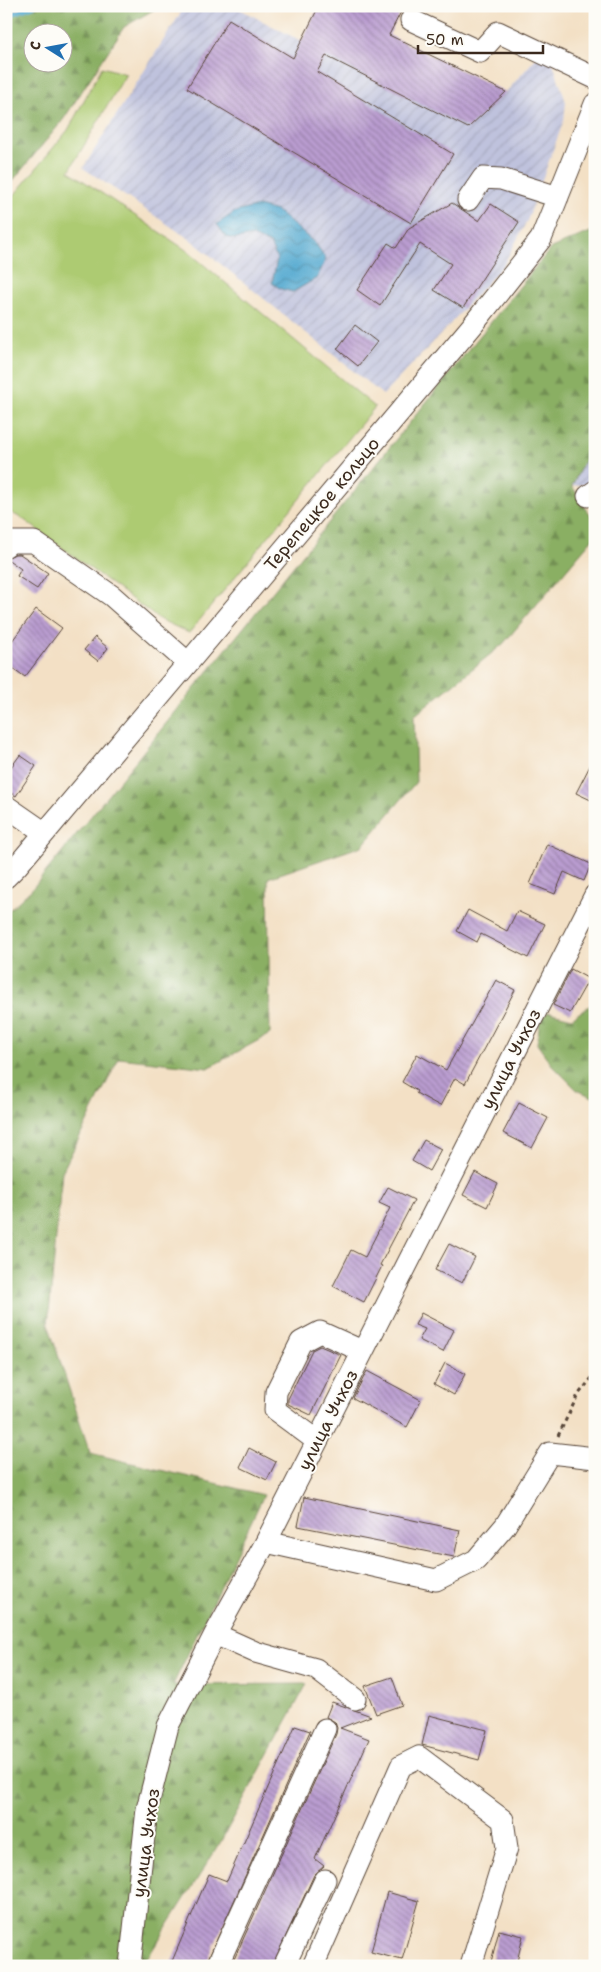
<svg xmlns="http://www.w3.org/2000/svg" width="601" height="1972" font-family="'Shantell Sans',sans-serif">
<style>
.industrial{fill:url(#industrial-furrows)}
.green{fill:#adcb72;stroke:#747a48}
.forest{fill:url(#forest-firs);stroke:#626c41;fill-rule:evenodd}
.water{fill:url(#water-waves);stroke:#476a77}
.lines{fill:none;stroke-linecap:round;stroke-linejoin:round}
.stream{stroke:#53a9d0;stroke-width:5}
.building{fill:url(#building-back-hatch)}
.minor-casing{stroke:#574537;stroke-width:23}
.path{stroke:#574537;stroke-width:3;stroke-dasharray:4 4;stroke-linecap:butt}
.minor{stroke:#fff;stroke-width:21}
.labels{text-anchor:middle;stroke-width:4;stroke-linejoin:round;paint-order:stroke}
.street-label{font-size:18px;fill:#3b2a1e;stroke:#fdfcf7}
</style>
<defs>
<pattern id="industrial-furrows" width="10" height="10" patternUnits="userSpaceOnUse" patternTransform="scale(1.25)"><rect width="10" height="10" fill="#bfc2dd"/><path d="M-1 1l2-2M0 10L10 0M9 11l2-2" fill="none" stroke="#a5a7bd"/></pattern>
<pattern id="forest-firs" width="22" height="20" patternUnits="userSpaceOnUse" patternTransform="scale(1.25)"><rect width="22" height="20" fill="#8aaf64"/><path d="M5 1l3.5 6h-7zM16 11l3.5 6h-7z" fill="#728f52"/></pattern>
<pattern id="water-waves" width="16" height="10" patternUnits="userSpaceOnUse" patternTransform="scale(1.25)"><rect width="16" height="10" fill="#53a9d0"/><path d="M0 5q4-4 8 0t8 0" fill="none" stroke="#468aa8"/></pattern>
<pattern id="building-back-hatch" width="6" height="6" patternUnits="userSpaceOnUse" patternTransform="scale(1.25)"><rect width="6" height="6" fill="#b99cd0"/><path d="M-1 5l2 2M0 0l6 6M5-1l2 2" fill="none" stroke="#987fa8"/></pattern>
</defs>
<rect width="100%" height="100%" fill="#fdfcf7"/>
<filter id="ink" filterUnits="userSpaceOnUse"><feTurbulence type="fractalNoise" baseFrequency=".02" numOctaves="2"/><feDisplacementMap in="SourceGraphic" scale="10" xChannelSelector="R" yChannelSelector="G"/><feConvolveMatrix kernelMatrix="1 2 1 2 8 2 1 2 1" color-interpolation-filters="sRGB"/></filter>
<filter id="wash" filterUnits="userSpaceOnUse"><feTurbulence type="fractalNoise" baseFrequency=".0096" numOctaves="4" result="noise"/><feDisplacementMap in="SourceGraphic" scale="20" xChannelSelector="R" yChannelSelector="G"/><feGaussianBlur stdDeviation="1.12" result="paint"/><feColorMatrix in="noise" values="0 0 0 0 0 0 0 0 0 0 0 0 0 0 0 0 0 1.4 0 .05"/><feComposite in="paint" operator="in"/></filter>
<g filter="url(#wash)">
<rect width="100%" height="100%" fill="#f3e0c5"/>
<path class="industrial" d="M185,6H234L468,128L506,92L537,57L552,60L566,102L564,120L527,221L504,264L442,333L383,395L191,240L83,168Z
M595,438V483L572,486Z"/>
<path class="green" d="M102,67L126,74L69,171L186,250L375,407L189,633L159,619L23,519L6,510V205L68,130Z"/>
<path class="forest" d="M24,6H160L124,27L63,120L6,189V19ZM32,32H62V62H32Z
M595,230V438L572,486L595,522V536L503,644L414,716L416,782L362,846L268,878L270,1034L208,1068L119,1058L62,1172L48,1324L90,1453L264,1495L173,1685L307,1684L220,1843L148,1957L137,1966H6V913L32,889L551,248Z
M595,1002V1098L577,1090L552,1065L537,1044L540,1019L548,1012L572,1018Z"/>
<path class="water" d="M258,206L277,211L316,244L326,259L317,278L293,292L281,289L272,283L277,259L270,244L253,236L235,239L226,237L217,224L235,212Z"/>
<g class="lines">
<path class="stream" d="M6,16L33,6"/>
</g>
<g id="blocks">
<path class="building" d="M319,6H404L389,35L506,92L468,128L326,56L317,72L453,154L411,223L187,88L229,19L293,58Z
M452,203L479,221L491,204L519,222L463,308L434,290L451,264L420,244L380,306L357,290L388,243L396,248L409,228Z
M355,325L377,342L358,366L337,349Z
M15,554H20L48,573L37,589L17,576L21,569L6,558Z
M36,609L62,628L25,677L6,663V649Z
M95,637L108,648L98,661L84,650Z
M20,755L36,766L16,796L6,790V774Z
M595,756V802L576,793Z
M547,844L591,864L584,881L564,872L555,894L530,884Z
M468,910L507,931L517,911L545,924L528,958L481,934L477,942L457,931Z
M571,969L589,979L570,1013L553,1005Z
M496,980L515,990L465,1084L455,1078L440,1106L416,1093L417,1091L402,1082L417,1054L446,1070Z
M519,1103L548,1118L532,1148L503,1133Z
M424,1140L441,1149L429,1171L412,1161Z
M475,1172L498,1184L487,1207L463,1195Z
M388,1187L414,1200L380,1265L382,1266L364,1302L333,1286L351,1250L365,1257L390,1208L379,1203Z
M449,1244L475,1257L462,1283L435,1270Z
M421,1313L454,1330L443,1352L419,1340L425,1329L415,1325Z
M320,1346L341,1355L311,1415L288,1404V1399L312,1350Z
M445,1363L465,1374L454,1395L434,1384Z
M367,1371L421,1400L407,1427L353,1398Z
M249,1448L276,1462L267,1480L240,1467Z
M304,1497L460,1530L454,1557L298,1526Z
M392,1677L402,1705L376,1714L365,1686Z
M332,1702L371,1716L340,1728L369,1739L315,1859L324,1866L314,1875L272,1966H231L336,1734L337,1728L335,1722L326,1717Z
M429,1715L487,1730L479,1760L422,1745Z
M295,1726L310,1731L205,1966H170L209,1874L227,1881Z
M387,1892L419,1901L402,1960L371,1952Z
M499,1930L523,1936L516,1966H490Z"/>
</g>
</g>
<g filter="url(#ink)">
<use href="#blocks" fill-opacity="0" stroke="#574537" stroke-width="1"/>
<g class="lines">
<g class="minor-casing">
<path id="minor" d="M411,20L480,52L498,32L595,78
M468,200L483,178L501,179L558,197
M588,496L595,491
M6,546L10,542H34L112,596L188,663
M6,806L45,833
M6,877L17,866L472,326L541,239L595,104
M317,1441L275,1410L276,1392L301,1342L320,1332L362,1351
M266,1542L436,1580L476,1560L505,1526L550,1453L595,1458
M215,1634L255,1652L316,1669L355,1699
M130,1966L147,1809L168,1726L215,1634L266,1542L595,895
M217,1966L325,1729
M284,1966L325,1880
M313,1966L401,1766L419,1757L503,1820L507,1848L471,1966"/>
</g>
<path class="path" d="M558,1436L578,1395L595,1374"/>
<use href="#minor" class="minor"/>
</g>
</g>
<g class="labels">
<g class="street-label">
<text transform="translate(322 504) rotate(-50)" y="6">Терепецкое кольцо</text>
<text transform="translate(511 1059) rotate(-63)" y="6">улица Учхоз</text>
<text transform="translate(328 1420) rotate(-63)" y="6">улица Учхоз</text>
<text transform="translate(146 1843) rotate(-82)" y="6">улица Учхоз</text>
</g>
</g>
<rect width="601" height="1972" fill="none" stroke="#fdfcf7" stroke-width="25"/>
<g transform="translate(48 48) rotate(281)"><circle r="24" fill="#fdfcf7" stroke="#afa8a0"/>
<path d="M0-4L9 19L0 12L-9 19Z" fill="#1f6fb2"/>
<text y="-8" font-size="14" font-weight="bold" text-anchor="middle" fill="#3b2a1e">С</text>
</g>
<path d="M418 45v8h125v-8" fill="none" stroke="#3b2a1e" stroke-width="2.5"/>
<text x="426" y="45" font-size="15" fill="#3b2a1e" stroke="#fdfcf7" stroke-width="4" paint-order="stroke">50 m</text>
</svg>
